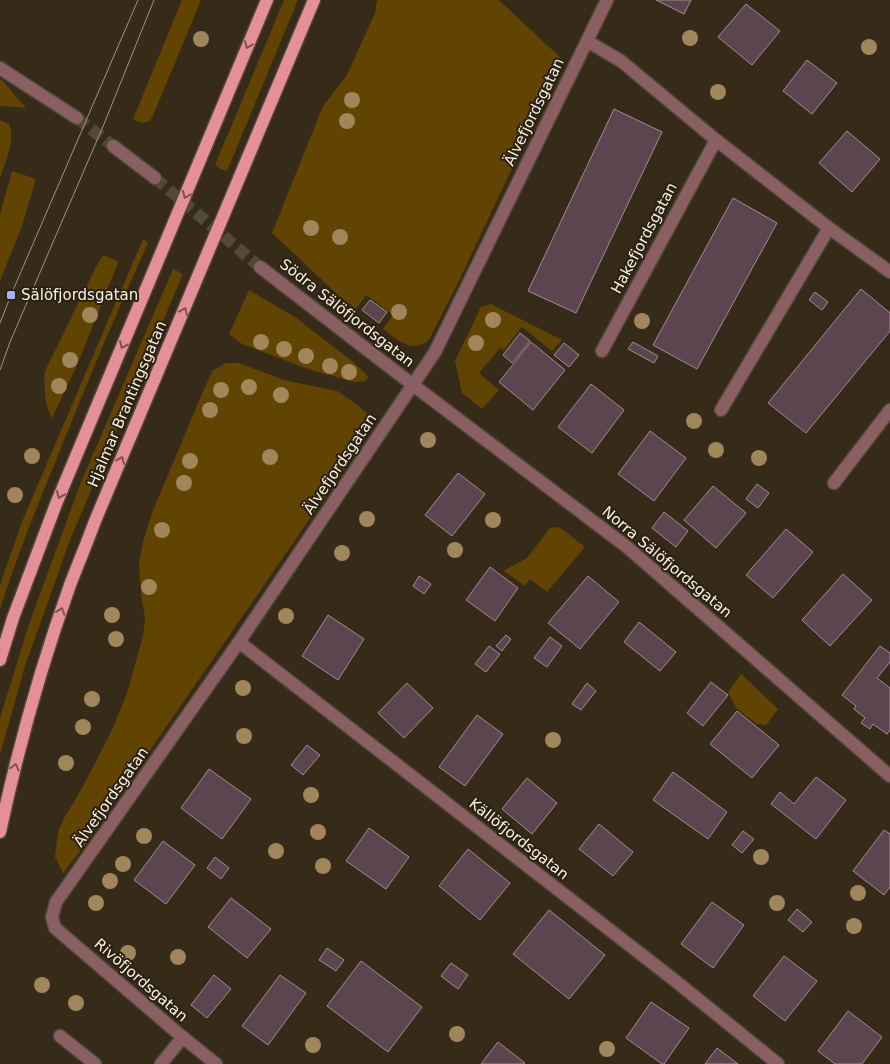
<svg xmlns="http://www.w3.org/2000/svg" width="890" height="1064" font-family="'DejaVu Sans',sans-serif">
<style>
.green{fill:#614302}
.building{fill:#5c454e;stroke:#a48b94}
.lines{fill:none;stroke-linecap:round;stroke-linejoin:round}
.minor-tunnel{stroke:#534938;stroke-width:12;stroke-dasharray:12 6;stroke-linecap:butt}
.minor-casing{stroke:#514736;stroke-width:15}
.major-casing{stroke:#514736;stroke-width:15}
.minor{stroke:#895f63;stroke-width:12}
.major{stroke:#e59099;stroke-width:12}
.tram{stroke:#9d9486;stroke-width:1}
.tree{fill:#a1865c}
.oneway{stroke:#7f534d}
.poi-dot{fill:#aab0fb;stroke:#2c210f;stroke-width:2}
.labels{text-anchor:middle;stroke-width:4;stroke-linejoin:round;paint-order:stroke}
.street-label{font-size:15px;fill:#f8f1e6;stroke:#2c210f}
.poi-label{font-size:15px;fill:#f8f1e6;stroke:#2c210f;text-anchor:start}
</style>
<rect width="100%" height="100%" fill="#362b19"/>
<path class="green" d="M182,0H201L155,111L150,121L142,123L133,119Z
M284,0H298L227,171L220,169L215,165Z
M377,0H499L563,60L459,281L429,340C411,354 398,340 383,329L393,315L366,295L356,309L340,297L303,262L272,233L323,106L347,75L375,13Z
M0,79L3,81L26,108L0,106Z
M0,120L9,124C16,139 5,163 0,178Z
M12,171L36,179L22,226L0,281V214Z
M143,239L148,243C117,312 87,382 59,453C38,504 17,556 0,609V585L21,524Z
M103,255L117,261L118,263L77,365L52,418C44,404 44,386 45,371L96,267Z
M173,269L183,274L70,540L25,666L0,755V718L29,624L81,482Z
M249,290L295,317L352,361L365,373L368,377L365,381L354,382L308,369L242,344L229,334Z
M491,304L562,340L552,351L522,327L521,328L504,350L500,348L479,373L499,390L482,409L462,393L455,361L481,307Z
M226,363H239L284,380L337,391L359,406L366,413L371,423L367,436L144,759L101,819L85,845L63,873L55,857L58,832L64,818L81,790L113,728L127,693L143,636L145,618L141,594L139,564L143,542L152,513L204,389L213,370Z
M559,527L585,547L547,592L530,579L525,586L504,571L505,570L527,558L550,528Z
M741,674L778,709L766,725L757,724L736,708L728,692Z"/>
<path class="building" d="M656,0H691L684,14Z
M746,4L780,31L752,65L718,37Z
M807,60L837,83L812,114L783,91Z
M614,109L662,132L576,313L528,291Z
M847,131L880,159L852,192L819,163Z
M733,198L777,223L697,369L653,345Z
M861,289L890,313V331L806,433L768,403Z
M815,292L828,302L822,310L809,300Z
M370,300L387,312L379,323L362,310Z
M520,333L530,341L512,363L503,355Z
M531,342L565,370L533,410L499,382Z
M633,342L658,356L654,363L628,349Z
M564,343L579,355L569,367L554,355Z
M591,384L624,410L592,453L558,427Z
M650,431L686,458L654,501L618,474Z
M458,473L485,494L452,536L425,515Z
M757,484L769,493L758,508L746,499Z
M713,486L746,513L716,548L684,520Z
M664,512L688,531L676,547L652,528Z
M786,529L813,552L773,598L746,575Z
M490,567L518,588L495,621L466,600Z
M843,574L872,600L830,646L802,620Z
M419,576L431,584L424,594L413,586Z
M588,576L619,602L580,649L548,623Z
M328,615L364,639L338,680L302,656Z
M639,622L676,652L660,671L624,642Z
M506,635L511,639L502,651L496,646Z
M550,637L562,646L547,667L534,658Z
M489,646L500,654L486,672L475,664Z
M880,646L890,653V662L877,678L890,688V730L887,734L873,724L870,729L861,723L865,718L854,709L856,706L842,695Z
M711,682L728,695L703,726L687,713Z
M407,683L433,708L404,738L378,713Z
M587,683L596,691L581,710L572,704Z
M737,711L779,745L752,778L710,744Z
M477,715L503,734L465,786L439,767Z
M307,745L320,755L303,775L291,765Z
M209,769L251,799L222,839L181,808Z
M673,772L727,812L708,839L653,800Z
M816,777L846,800L816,839L771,804L780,792L794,804Z
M527,778L557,803L532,834L502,809Z
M599,824L633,852L613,876L579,849Z
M369,828L409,857L386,889L346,861Z
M884,830L890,834V887L884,895L853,871Z
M743,831L754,839L742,853L732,845Z
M163,841L195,865L166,904L134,880Z
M468,849L510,883L480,920L439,886Z
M215,857L229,868L221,879L207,868Z
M231,898L271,929L247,958L208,927Z
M712,902L744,925L713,968L681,944Z
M797,909L812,922L803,932L788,920Z
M549,910L605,955L569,999L513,954Z
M327,948L344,960L336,971L319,960Z
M784,956L817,981L785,1021L753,996Z
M361,961L422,1007L388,1052L327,1006Z
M451,963L468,975L458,989L441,976Z
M214,975L231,989L207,1018L191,1005Z
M280,975L306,993L268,1045L242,1026Z
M651,1002L689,1028L664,1064H662L626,1038Z
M848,1011L882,1037L862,1064H835L818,1051Z
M498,1042L525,1063L524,1064H481Z
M717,1048L738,1064H705Z"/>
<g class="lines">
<path class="minor-tunnel" d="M77,118L113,146
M155,178L260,267"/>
<g class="minor-casing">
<path id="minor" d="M587,41L621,61L716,140L829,228L890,272
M0,68L77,118
M113,146L155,178
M260,267L413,385L627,547L890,776
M602,351L716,140
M721,410L829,228
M834,483L890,410
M239,642L673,979L778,1064
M60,1036L95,1064
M161,1064L183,1037
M216,1064L180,1035L55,928L52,917L56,902L239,642L435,352L607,0"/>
</g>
<g class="major-casing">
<path id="major" d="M0,660L13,618L56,504L267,0
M0,832C18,748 41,666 70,585C78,564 87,543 95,521L314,0"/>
</g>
<use href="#minor" class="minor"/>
<use href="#major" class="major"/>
<path class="tram" d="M0,323L11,295L138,0
M0,370L10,342L104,124L154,0"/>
</g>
<g class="tree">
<circle cx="690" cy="38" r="8"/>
<circle cx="201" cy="39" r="8"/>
<circle cx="869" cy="47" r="8"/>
<circle cx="718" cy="92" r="8"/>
<circle cx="352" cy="100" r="8"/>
<circle cx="347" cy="121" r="8"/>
<circle cx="311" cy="228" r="8"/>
<circle cx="340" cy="237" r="8"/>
<circle cx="399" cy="312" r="8"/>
<circle cx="90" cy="315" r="8"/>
<circle cx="493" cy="320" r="8"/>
<circle cx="642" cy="321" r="8"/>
<circle cx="261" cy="342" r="8"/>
<circle cx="476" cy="343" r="8"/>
<circle cx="284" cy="349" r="8"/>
<circle cx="306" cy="356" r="8"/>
<circle cx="70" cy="360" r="8"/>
<circle cx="330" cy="366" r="8"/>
<circle cx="349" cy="372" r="8"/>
<circle cx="59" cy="386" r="8"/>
<circle cx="249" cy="387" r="8"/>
<circle cx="221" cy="390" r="8"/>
<circle cx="281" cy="395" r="8"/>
<circle cx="210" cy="410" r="8"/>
<circle cx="694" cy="421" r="8"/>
<circle cx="428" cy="440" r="8"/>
<circle cx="716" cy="450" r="8"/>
<circle cx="32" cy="456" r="8"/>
<circle cx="270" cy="457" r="8"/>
<circle cx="759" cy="458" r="8"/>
<circle cx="190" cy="461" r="8"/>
<circle cx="184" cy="483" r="8"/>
<circle cx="15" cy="495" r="8"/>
<circle cx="367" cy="519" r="8"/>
<circle cx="493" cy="520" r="8"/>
<circle cx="162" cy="530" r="8"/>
<circle cx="455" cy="550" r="8"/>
<circle cx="342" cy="553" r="8"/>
<circle cx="149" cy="587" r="8"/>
<circle cx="112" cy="615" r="8"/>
<circle cx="286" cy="616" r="8"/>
<circle cx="116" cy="639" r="8"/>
<circle cx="243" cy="688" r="8"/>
<circle cx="92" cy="699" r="8"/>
<circle cx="83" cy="727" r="8"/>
<circle cx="244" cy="736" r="8"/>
<circle cx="553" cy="740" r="8"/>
<circle cx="66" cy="763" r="8"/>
<circle cx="311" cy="795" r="8"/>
<circle cx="318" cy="832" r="8"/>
<circle cx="144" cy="836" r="8"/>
<circle cx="276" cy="851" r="8"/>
<circle cx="761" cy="857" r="8"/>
<circle cx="123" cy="864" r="8"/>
<circle cx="323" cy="866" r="8"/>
<circle cx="110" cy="881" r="8"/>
<circle cx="858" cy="893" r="8"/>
<circle cx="96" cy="903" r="8"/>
<circle cx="777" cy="903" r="8"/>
<circle cx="854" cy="926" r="8"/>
<circle cx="128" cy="953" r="8"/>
<circle cx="178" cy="957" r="8"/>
<circle cx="42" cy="985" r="8"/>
<circle cx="76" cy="1003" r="8"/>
<circle cx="457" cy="1034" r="8"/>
<circle cx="313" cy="1045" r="8"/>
<circle cx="607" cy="1049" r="8"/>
</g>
<defs><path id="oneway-chevron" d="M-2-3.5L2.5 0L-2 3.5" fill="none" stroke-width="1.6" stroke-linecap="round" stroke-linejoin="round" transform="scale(1.25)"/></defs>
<g class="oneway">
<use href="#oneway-chevron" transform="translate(248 45) rotate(113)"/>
<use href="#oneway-chevron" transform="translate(186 195) rotate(113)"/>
<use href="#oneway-chevron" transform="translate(184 311) rotate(-67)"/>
<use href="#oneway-chevron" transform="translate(123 345) rotate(113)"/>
<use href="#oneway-chevron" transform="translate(121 460) rotate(-67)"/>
<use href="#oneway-chevron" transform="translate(60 495) rotate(113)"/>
<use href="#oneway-chevron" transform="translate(61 611) rotate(-71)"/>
<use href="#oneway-chevron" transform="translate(15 767) rotate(-75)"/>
</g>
<rect class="poi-dot" x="6" y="290" width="10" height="10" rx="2.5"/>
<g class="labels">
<g class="street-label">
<text transform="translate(534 112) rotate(-64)" y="5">Älvefjordsgatan</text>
<text transform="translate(644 238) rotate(-62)" y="5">Hakefjordsgatan</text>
<text transform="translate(347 313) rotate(38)" y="5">Södra Sälöfjordsgatan</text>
<text transform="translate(127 404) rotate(-67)" y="5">Hjalmar Brantingsgatan</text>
<text transform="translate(340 464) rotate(-56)" y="5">Älvefjordsgatan</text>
<text transform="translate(667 562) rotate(40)" y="5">Norra Sälöfjordsgatan</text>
<text transform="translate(111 797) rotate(-55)" y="5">Älvefjordsgatan</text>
<text transform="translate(519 839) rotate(38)" y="5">Källöfjordsgatan</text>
<text transform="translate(141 980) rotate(41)" y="5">Rivöfjordsgatan</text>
</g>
<g class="poi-label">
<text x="21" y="300">Sälöfjordsgatan</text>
</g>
</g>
</svg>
